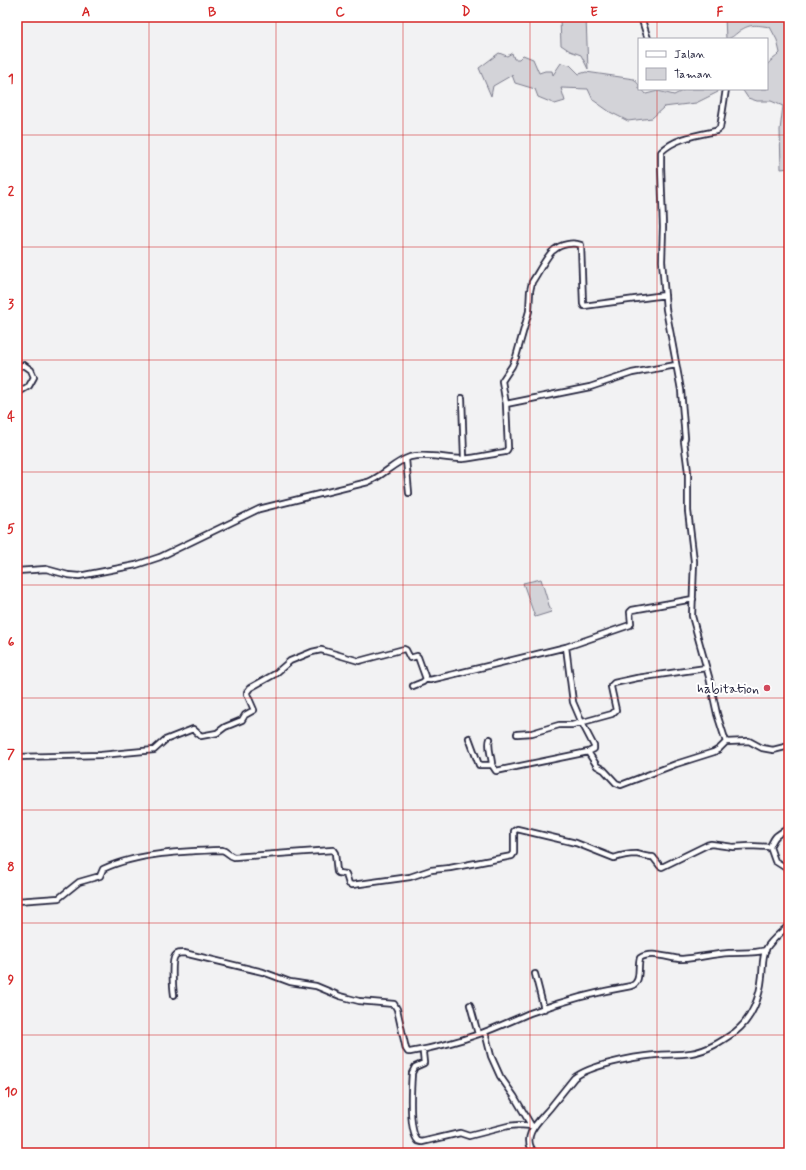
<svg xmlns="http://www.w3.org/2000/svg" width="806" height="1170" font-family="Mynerve,sans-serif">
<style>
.green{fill:#d3d3d8;stroke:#7a7a8a}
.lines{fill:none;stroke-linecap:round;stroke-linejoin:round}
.street-casing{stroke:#22223b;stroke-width:8}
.street{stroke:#fff;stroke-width:4.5}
.grid{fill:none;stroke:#d62828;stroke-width:1;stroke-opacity:0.55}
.poi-dot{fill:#d1495b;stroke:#fff;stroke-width:1.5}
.labels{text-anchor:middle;stroke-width:4;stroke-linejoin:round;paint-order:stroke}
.poi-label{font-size:14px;fill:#22223b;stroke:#fff;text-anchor:end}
.neatline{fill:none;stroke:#d62828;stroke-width:1.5}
.grid-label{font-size:13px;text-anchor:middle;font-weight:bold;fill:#d62828}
</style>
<rect width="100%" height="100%" fill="#f2f2f3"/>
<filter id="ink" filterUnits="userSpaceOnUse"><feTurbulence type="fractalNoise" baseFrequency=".025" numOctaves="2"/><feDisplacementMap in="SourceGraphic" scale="8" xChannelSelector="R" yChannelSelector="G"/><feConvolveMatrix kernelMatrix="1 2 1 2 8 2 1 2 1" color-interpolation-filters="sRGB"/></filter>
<g filter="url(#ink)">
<path class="green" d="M725,17H789V168L781,169L780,130L783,106L771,101H757L748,98L742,89H767V65C770,60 776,58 780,53L777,40L770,27C756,25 749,23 737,33C733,36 732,38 726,39Z
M586,18L588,69L581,55L570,51L561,45L560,19Z
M499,53L507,56L512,53L514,59H519L523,55L533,59L539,73L545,71H552L553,75L561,63L570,65L579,74L586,72L634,79L639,85V89H642L646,94L658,91L674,95L686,89H717L718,92L696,103L664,107L652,118L628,121L610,112L593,100L588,89L561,88L565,101L555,104L538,97L535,89L515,83L512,75L493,86L491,96L479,68Z
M541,579L551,612L535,617L523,583Z"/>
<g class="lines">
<g class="street-casing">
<path id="street" d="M641,17L648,39
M726,89L720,128L716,131C697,135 675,138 661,152V167L663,227L662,261L666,309L681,390L685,438L684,441L688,472V511L694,561L692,616L709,677L717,714L726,742L749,741L762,748L773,750L789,746
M17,367L24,365L31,370L34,377L29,386L17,393
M462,398L464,458
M506,404L502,381L512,366L516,357L529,311L530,291L532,282C537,275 548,253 554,250C561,244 573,242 581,245L583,304L584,306L665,295
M406,459L409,493
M17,571L46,569L68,575L79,576L136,565L160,557L259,509L368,482C383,476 394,462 410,457C427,453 445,459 462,459C477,458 491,454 505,452L507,450L508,448L506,404L590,387L632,373L676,365
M413,686L423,682L426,679
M517,734L532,733L559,725H572L612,714L616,710L611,687V686L614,683L637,678L706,668
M469,738L479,765H492L496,771L588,752L594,749V746L582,723L573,702L566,647
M490,739C487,746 492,757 492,765
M588,752L597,766L604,770L616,783L621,785L676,764L714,752L719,749L726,742
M17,757L101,755L154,750L165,740L193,729L201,736L217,733L225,727L242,720L245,715L254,710L247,694V692L250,688L275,674L290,661L312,652L321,650L325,651L359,661L404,649L406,650L410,658L417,656L418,657L426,679L430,680L566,647L630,625L631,623L630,612L632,610L693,599
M789,829H787C777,835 775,835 770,847L775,861L789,870
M17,901L59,898L79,882L100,876L103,869C137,853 185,851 222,850C227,851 229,856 234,857L333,850L335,853L337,872L338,873L346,874L349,884L352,885L410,877L431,870L450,868L512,856L514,853V831L517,829L576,843L614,858C620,856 630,854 636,854C642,855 647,857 653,857L660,866L662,867L707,845L711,844L733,847L750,846L770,847
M535,974L544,1009
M174,995C173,988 171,961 175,956C177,953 180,953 184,953L263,972L290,982L316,986L340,996L359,1001L394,1004L397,1009L406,1049L408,1052H410C433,1048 457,1042 479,1034C496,1028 513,1020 530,1013C563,1001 596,992 631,986C642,982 637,968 640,958C651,950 670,959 682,959C698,958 713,954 729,953C741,952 754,954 766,950
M470,1005L478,1034
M485,1032L491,1056L500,1076L514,1096L531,1125
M424,1050L423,1053L424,1063L415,1067L412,1073C411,1088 408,1131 418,1141L422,1142L460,1133L469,1136L508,1126L519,1125L533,1126
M535,1153C519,1137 540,1120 550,1108C558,1098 566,1088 574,1078C590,1065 634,1057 655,1055C667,1054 679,1055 691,1053C707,1051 722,1041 735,1032C752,1019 760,997 762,976C763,967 762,957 766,949C771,940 782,932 789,925"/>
</g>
<use href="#street" class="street"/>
</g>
</g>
<path class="grid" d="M149,17V1153M276,17V1153M403,17V1153M530,17V1153M657,17V39M657,89V1153M17,135H789M17,247H789M17,360H789M17,472H789M17,585H789M17,698H789M17,810H789M17,923H789M17,1035H789"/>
<circle class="poi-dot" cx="767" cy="688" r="4"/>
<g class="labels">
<g class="poi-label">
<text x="759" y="693">habitation</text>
</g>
</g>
<rect width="806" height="1170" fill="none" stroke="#fff" stroke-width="44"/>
<rect x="638" y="38" width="130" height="52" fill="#ffffff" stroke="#a7a7b1"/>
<rect x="646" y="51" width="20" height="6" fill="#ffffff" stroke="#a7a7b1"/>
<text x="674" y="58" font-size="12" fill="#22223b">Jalan</text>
<rect x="646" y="68" width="20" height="12" fill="#d3d3d8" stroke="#a7a7b1"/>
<text x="674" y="78" font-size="12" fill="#22223b">Taman</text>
<rect x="22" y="22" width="762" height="1126" class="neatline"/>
<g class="grid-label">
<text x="86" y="16">A</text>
<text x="212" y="16">B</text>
<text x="340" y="16">C</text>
<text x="466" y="16">D</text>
<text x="594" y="16">E</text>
<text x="720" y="16">F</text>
<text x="11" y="83">1</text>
<text x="11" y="195">2</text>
<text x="11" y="308">3</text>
<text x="11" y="421">4</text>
<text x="11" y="533">5</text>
<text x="11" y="646">6</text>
<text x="11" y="758">7</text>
<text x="11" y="871">8</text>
<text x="11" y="984">9</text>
<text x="11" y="1096">10</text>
</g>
</svg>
